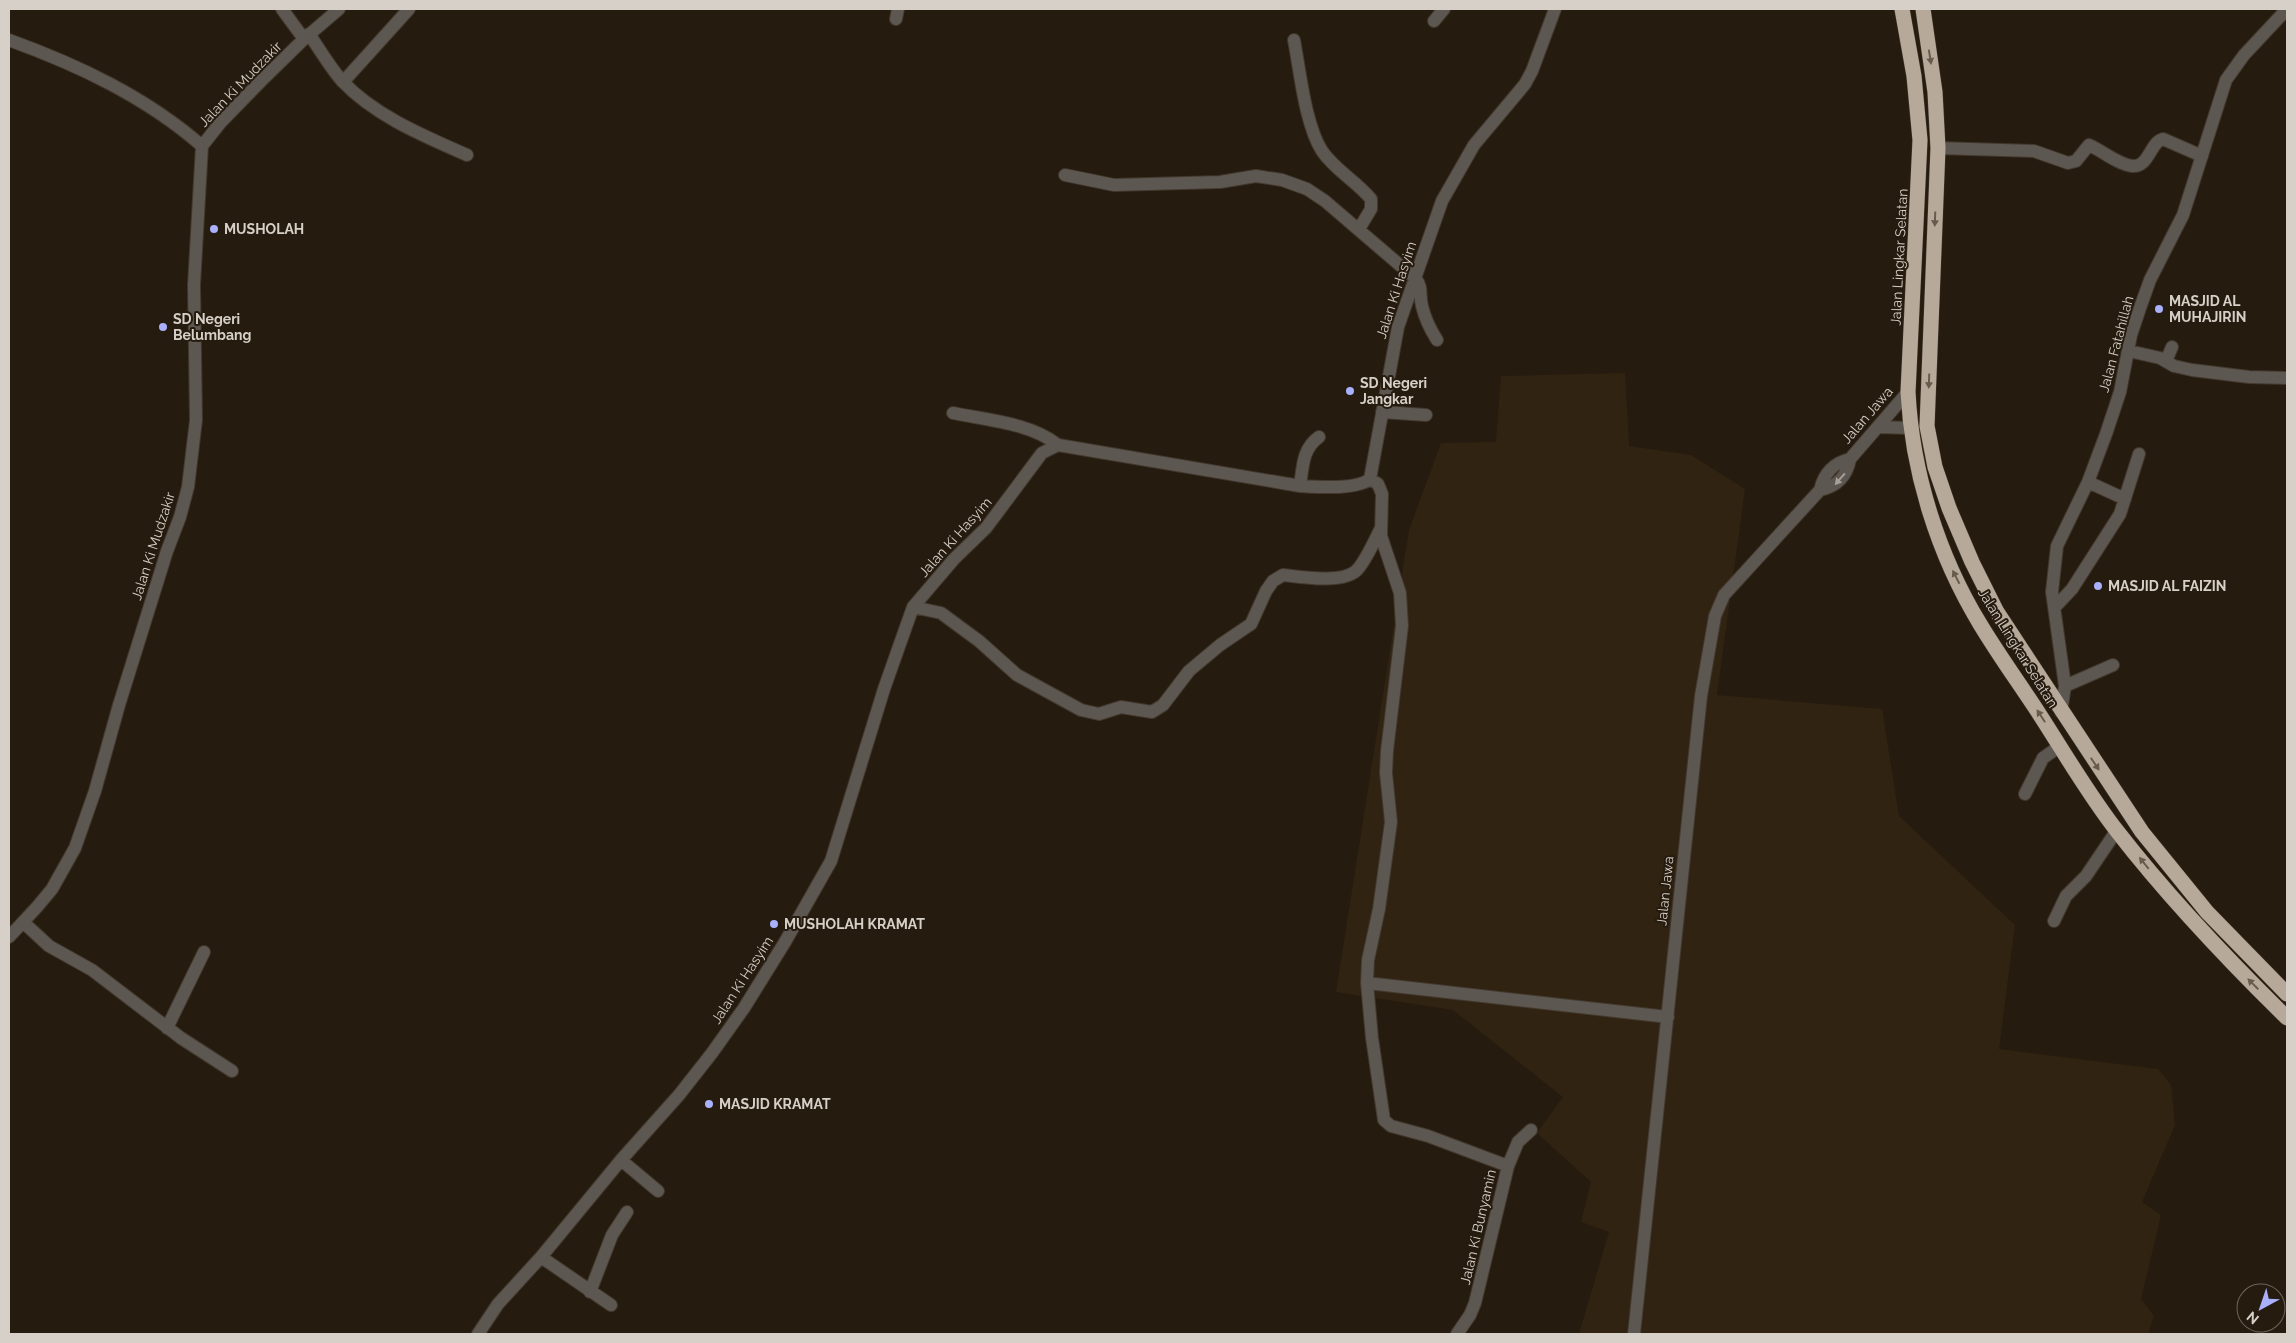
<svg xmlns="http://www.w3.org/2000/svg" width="2296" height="1343" font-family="Raleway,sans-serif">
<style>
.built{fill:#312312}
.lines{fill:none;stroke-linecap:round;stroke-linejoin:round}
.minor-casing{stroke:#42382d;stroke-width:14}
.highway-casing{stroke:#42382d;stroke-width:16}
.minor{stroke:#5d5751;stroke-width:12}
.highway{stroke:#b7a99a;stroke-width:15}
.oneway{fill:#675b4e}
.oneway2{fill:#a6a098}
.poi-dot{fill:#a9b0fc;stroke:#261b0f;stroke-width:2}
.labels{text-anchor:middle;stroke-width:4;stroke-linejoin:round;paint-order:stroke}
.street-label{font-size:14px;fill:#d7d0c8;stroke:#261b0f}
.poi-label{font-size:14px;font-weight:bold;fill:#d7d0c8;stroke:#261b0f;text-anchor:start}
</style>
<rect width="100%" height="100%" fill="#261b0f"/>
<path class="built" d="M1625,373L1629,446L1691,455L1745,489L1717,695L1882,709L1899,816L2015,925L1999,1049L2158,1069L2171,1085L2175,1125L2142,1202L2161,1215L2141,1299L2154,1316L2148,1334H1579L1609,1232L1581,1222L1591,1182L1537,1133L1563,1097L1453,1010L1336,992L1409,530L1441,443L1496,442L1501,376Z"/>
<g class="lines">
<g class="minor-casing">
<path id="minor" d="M282,9L304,39
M896,19L898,9
M1434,21L1444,9
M309,34C320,50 330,67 342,81C375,116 424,136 467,155
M9,40C78,65 146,97 202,146
M1294,40C1300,71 1305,124 1322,151C1335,170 1356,181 1371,199V209L1359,229
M343,82L409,9
M1938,148L2034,151L2068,163L2076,161L2089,145C2103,151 2117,164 2132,166C2149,168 2150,142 2163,139L2202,156
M1065,175L1114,185L1220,182L1256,176L1282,180L1307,189L1325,201L1416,279C1423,288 1419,295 1422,306C1425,319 1430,329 1437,340
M2129,351L2160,358L2174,366L2192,370L2249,377L2287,378
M2166,361L2172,347
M1382,412L1426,415
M953,413C987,420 1030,423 1058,445
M1878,427L1910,428
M1370,479L1378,484L1382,494L1381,536L1400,593L1402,626L1387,751L1386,773L1391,822L1379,909L1368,960L1367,983L1372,1038L1384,1120L1391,1126L1428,1136L1508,1166
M2088,482L2125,499
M1300,486C1303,467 1302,449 1319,437
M1820,490C1838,486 1847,476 1850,459L1908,392
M913,607L941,613L979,641L1017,675L1081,710L1099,714L1121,707L1152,712L1163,705L1189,671L1220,645L1251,624L1266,591L1273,581L1283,575C1301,577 1343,584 1357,570C1367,559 1374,541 1381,528
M2055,607L2072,589L2120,514L2139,454
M2065,686L2113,665
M2061,712L2065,686L2052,592L2057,546L2088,482L2106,434L2120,392L2131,335L2140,308L2150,280L2183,215L2226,80L2244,55L2287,9
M2025,794L2043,758L2060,746
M2054,921L2066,896L2086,876L2117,830
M23,922L49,946L92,970L181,1038L232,1071
M9,937L37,907L52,889L75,848L95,791L119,705L167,551L180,517L188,487L196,420L194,285L202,146L221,122L261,81L304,39L339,9
M1367,983L1668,1017
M167,1028L204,952
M621,1160L658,1191
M541,1257L611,1305
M590,1292L612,1235L627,1212
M478,1334L498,1304L541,1257L621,1160L679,1095L712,1053L744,1008L785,942L831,861L884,689L913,607L954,559L986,528L1042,453L1058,445L1300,486C1318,487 1357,490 1370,479L1398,327L1442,201L1474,145L1525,84L1532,71L1555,9
M1457,1334L1470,1315L1475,1303L1508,1166L1518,1142L1531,1130
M1634,1334L1701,696L1715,616L1724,595L1820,490C1824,473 1833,463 1850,459"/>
</g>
<g class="highway-casing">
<path id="highway" d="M1902,9L1914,76L1920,140L1908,392C1912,472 1938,555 1980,624C1998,654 2019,683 2038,712C2064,752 2088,794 2117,831C2169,898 2227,959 2287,1018
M1923,9L1935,92L1938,148L1927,426L1935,467L1949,508L1972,562L1997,612L2142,832L2207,912L2287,994"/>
</g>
<use href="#minor" class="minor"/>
<use href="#highway" class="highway"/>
</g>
<defs><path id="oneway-solid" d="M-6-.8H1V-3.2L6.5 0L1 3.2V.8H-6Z" transform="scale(1.25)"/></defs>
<g class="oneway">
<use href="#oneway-solid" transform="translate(1930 57) rotate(81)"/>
<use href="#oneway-solid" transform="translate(1935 219) rotate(92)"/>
<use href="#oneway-solid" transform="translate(1929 381) rotate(92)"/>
<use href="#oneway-solid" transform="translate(1956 577) rotate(-117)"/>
<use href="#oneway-solid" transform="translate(2041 716) rotate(-123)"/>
<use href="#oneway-solid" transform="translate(2095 764) rotate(56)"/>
<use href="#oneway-solid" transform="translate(2144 863) rotate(-129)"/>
<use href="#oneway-solid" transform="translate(2253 984) rotate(-135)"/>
</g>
<use class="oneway2" href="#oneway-solid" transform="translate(1840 479) rotate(131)"/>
<g class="poi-dot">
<circle cx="214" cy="229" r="5"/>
<circle cx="2159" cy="309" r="5"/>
<circle cx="163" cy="327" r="5"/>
<circle cx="1350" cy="391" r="5"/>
<circle cx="2098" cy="586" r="5"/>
<circle cx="774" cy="924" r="5"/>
<circle cx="709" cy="1104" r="5"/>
</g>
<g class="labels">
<g class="street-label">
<text transform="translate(240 84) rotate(-46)" y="5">Jalan Ki Mudzakir</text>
<text transform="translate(1899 257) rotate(-87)" y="5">Jalan Lingkar Selatan</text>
<text transform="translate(1396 290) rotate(-72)" y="5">Jalan Ki Hasyim</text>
<text transform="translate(2116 344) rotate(-75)" y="5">Jalan Fatahillah</text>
<text transform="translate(1867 415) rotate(-49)" y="5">Jalan Jawa</text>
<text transform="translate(955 537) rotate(-48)" y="5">Jalan Ki Hasyim</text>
<text transform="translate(153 546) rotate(-72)" y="5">Jalan Ki Mudzakir</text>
<text transform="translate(2018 648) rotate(58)" y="5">Jalan Lingkar Selatan</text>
<text transform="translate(1665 891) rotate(-84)" y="5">Jalan Jawa</text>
<text transform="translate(742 980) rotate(-57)" y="5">Jalan Ki Hasyim</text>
<text transform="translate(1478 1227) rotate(-77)" y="5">Jalan Ki Bunyamin</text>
</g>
<g class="poi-label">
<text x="224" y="234">MUSHOLAH</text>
<text x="2169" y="306">MASJID AL<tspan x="2169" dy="16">MUHAJIRIN</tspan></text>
<text x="173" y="324">SD Negeri<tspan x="173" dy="16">Belumbang</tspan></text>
<text x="1360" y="388">SD Negeri<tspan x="1360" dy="16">Jangkar</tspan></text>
<text x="2108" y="591">MASJID AL FAIZIN</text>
<text x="784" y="929">MUSHOLAH KRAMAT</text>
<text x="719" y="1109">MASJID KRAMAT</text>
</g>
</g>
<rect width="2296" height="1343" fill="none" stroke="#d7d0c8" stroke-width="20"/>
<g transform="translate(2261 1308) rotate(220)"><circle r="24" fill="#261b0f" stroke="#6d6359"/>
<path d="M0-4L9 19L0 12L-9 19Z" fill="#a9b0fc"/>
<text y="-8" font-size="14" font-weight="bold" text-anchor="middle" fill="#d7d0c8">N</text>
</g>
</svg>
